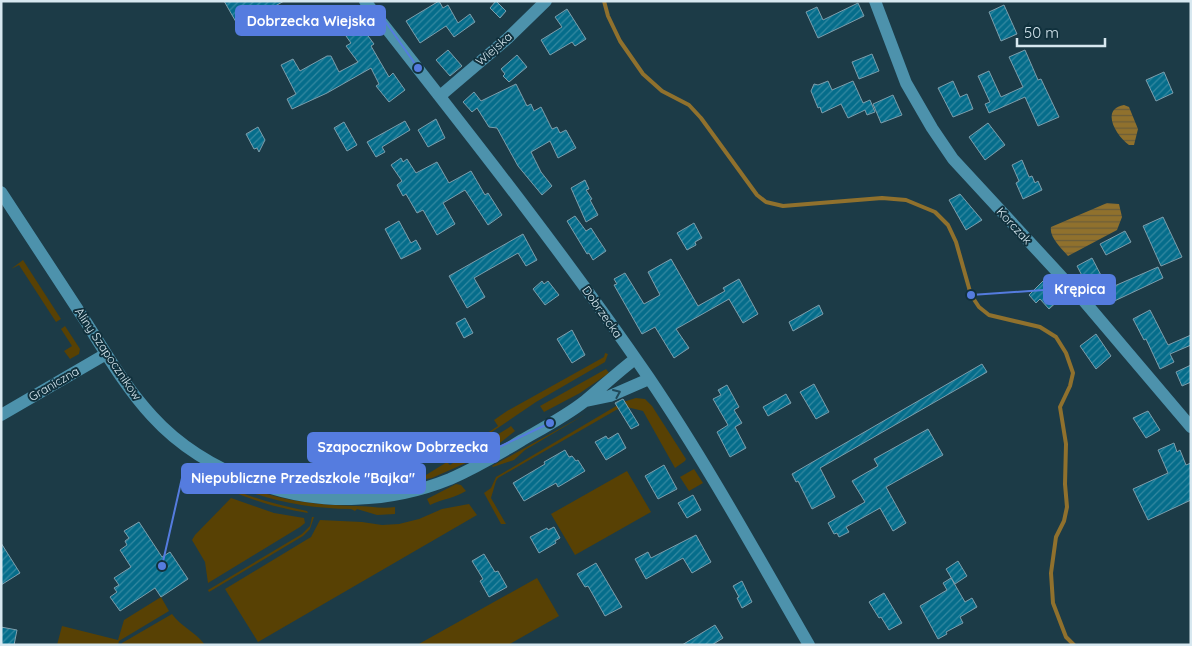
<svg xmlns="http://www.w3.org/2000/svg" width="1192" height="646" font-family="Quicksand,sans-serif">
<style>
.green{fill:#584104}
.water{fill:url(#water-rules)}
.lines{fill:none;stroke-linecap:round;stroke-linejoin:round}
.stream{stroke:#90712d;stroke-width:4}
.building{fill:url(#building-hatch);stroke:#7d9eac}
.minor{stroke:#4d92ac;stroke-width:12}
.oneway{stroke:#204959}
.labels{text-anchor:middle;stroke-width:4;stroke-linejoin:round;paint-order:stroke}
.street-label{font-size:12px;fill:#d7e8f0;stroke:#11313d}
.leader{fill:none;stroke:#557cdf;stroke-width:2}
.callout-dot{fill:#557cdf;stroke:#11313d;stroke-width:2}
.callout{fill:#557cdf;stroke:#557cdf;stroke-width:2}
.callout-label{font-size:14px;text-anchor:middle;font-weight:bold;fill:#fff}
</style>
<defs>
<pattern id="water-rules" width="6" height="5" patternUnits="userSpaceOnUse" patternTransform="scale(1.25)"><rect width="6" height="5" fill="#90712d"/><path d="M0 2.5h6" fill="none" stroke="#6c5e39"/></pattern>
<pattern id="building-hatch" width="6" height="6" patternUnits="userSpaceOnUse" patternTransform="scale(1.25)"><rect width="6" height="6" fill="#056d8b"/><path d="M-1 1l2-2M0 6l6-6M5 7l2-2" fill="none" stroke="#3589a1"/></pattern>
</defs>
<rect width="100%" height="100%" fill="#1c3b47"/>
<path class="green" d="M23,260L61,319L56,322L19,265L11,269Z
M65,326L80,349L79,354L70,359L64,351L72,346L61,329Z
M605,353L608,354L605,362L536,402L480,440C474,446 472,452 475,459L432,478L426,479L423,478L419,472L423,471L426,475L447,462L450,465L471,451C474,439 488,433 498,426L494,420L507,411L604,357Z
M606,369L609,373L580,393L544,412L540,406Z
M636,398L645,399L652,406L686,459L685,461L675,468L643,411L623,406L498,478L496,481L491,498L506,524H501L484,493L491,488L496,477L623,402Z
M586,414L525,450L514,460L493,467L492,466Z
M511,426L515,431L486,454C480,441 502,433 511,426Z
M207,468C256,496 300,505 356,506C369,506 382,509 395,507V514L377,515L357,509L355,511L351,509C298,508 247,497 202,469Z
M694,469L703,483L689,491L680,477Z
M627,471L651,512L575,555L551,514Z
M199,472C232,493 269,503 307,511L308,513C270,507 235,495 202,477L198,474Z
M456,484L461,485L466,491C455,498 442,499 430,505L427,499Z
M231,498L274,513L304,518L305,523L300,527L208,583L205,562L192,540L195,535Z
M469,504L477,515L258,642L225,589L311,537L320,520L362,522L382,525L399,524L419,519L442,509Z
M312,517H314L310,529L303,536L209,592L208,590L302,534L310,526Z
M537,578L559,616L508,645H417Z
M161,597L169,611L119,641L118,645H57L62,626L118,640L124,620Z
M172,614C181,627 196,632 205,645H121L122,643Z"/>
<path class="water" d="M1124,105L1129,107L1138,129L1134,145H1129C1116,136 1100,109 1124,105Z
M1107,203L1119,204L1122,217L1117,230L1068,256C1061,248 1049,237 1051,227Z
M391,452L392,457L364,475L358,476V457Z
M349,460V481L321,480L287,475L289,469Z"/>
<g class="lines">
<path class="stream" d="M604,1L608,16L620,41L643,74L662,91L689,105L701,118L757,195L766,202L783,206L882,198L906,200L935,212L948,225L956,242L971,295L979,307L989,315L1040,327L1056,337L1066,353L1073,373L1070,386L1060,407L1066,444L1065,484L1067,507L1064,521L1056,537L1051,573L1053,603L1066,637L1074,645"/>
</g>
<path class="building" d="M224,1H284L263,13L264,16L240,29Z
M439,1L443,8L448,5L458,23L470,14L475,22L454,37L446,26L420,43L406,21Z
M496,1L506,11L500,18L490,8Z
M858,3L864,16L818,38L806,12L817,7L823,20Z
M1004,5L1017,34L1001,41L989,12Z
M567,9L586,39L575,46L572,42L550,55L541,40L562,27L555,17Z
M360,25L374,44L371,46L389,77L393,73L405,90L389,102L376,86L379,84L371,68L327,93L292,109L287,99L296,94L281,65L293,59L300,71L327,56H331L339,72L358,62L346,46L351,43L346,36Z
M448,50L462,66L450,76L436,60Z
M1025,50L1038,80L1041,79L1059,117L1038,126L1025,97L989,113L985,104L990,102L978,76L989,71L1001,97L1023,87L1009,57Z
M872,54L879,71L859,79L852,62Z
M517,55L527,67L509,82L503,76L505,74L501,69Z
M1164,72L1173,93L1156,101L1146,80Z
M828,81L832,90L853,81L863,103L870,100L875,112L867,115L865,110L848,118L841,104L822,113L820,107L818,108L811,91L814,84L818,85Z
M953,81L960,97L967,94L973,109L953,117L938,88Z
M516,84L527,106L531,104L534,111L541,107L552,129L557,127L560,133L566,130L576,148L558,158L550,141L531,152L541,172L552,186L542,195L518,166L497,128L489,127L477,108L472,112L463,102L474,92L481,101Z
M893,95L902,115L881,123L873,104Z
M436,119L445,138L428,147L418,130Z
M405,121L410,130L382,147L385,152L376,157L367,142Z
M344,122L357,145L347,151L334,128Z
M988,123L1005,145L985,160L969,137Z
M258,127L265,140L259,152L257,148L254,149L246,134Z
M401,158L403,162L407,159L416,173L437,162L449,183L471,171L485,195L488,193L502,215L488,225L465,190L443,203L455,224L437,235L423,210L417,213L406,194L403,196L397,185L402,181L391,165Z
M1022,160L1029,177L1032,176L1035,183L1038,181L1042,190L1023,199L1016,183L1019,181L1012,165Z
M585,180L589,189L586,190L592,199L590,200L598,215L586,222L571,188Z
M960,194L982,220L966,230L949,200Z
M575,216L586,231L591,228L606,251L593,260L589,253L587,254L567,221Z
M1163,217L1182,257L1161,266L1143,226Z
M399,221L411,243L416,240L421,249L401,259L385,229Z
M694,223L702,238L695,242L696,245L687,250L677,233Z
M1125,231L1131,242L1106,255L1100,244Z
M523,234L537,260L526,266L518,253L474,278L485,297L467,308L449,276Z
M1092,258L1104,281L1089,289L1077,266Z
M671,259L698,306L725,291L723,288L739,279L758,314L743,323L729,299L676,329L689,348L674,358L655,327L642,334L614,285L617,284L614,279L625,273L644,304L660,295L648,272Z
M1158,267L1163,278L1108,304L1103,291Z
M542,281L544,284L548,281L559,295L545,305L533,289Z
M1043,281L1060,299L1049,309L1040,299L1036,303L1029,295Z
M819,305L823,314L793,331L789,322Z
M1150,310L1168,345L1191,335V345L1170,354L1174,362L1160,369L1146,339L1144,340L1133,319Z
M465,318L473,333L464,338L456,323Z
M572,330L585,355L572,363L557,339Z
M1096,334L1111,356L1096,369L1080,346Z
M982,364L987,372L820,468L835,497L812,509L798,481L796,482L792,474Z
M1191,365V382L1182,386L1176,372Z
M814,384L829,412L816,419L800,392Z
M727,385L739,407L734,410L742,423L735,427L746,448L730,457L717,432L728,425L713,399L721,395L718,390Z
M786,394L791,403L768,416L763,407Z
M623,399L639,425L631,429L615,403Z
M1148,411L1160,430L1146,438L1133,418Z
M928,429L943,455L886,487L906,523L893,531L880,508L846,527L849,532L839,537L837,533L834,534L828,523L865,502L852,481L878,466L874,459Z
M618,433L626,448L606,460L595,442L606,436L608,439Z
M1174,443L1177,452L1180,450L1186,465L1191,463V500L1148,520L1133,489L1168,473L1158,450Z
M565,450L569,457L572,456L576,461L578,460L585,471L558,487L556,483L524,501L513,483L545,464L544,462Z
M664,465L677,489L658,499L645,476Z
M693,495L701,510L687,518L678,503Z
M139,522L162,557L170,552L188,579L161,597L155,588L120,611L110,597L117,592L114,588L119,585L114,578L131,567L120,550L127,545L125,541L129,538L124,531Z
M554,527L560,538L555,541L556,543L539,553L530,537L547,528L548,530Z
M696,535L711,562L692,573L683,558L646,579L635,559L648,552L651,558Z
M1,543L20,573L1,585Z
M484,554L495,572L498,571L507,587L489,597L480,581L483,579L472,561Z
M958,561L967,576L955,584L946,569Z
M596,563L622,607L605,616L588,586L585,587L577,574Z
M951,578L965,602L972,598L977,607L960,617L963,623L946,632L947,634L938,639L920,606L947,590L943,583Z
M742,581L752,602L742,608L737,598L739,597L733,586Z
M884,593L902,623L889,630L881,617L879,618L869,602Z
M715,625L723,638L712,645H682Z
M1,627L17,630L14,645H1Z"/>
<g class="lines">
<path class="minor" d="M365,1C462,125 560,248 649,378C707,464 757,555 809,645
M875,1L906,83L932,128L953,159L1084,301L1191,427
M440,96L508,38L546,1
M1,192C29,235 58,279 86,322C107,355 126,388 152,416C181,448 221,471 262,485C322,506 391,503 450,479C475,468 499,454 522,440C543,428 566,416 585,401C602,387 618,372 635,359
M586,401L610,396L649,379
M1,415L106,354"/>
</g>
<defs><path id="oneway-chevron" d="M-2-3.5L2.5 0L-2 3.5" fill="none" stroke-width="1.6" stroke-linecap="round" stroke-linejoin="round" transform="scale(1.25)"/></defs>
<use class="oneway" href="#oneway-chevron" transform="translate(617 393) rotate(-23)"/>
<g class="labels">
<g class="street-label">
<text transform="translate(494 49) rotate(-41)" y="4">Wiejska</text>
<text transform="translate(1014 226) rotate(47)" y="4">Korczak</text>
<text transform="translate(602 312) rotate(55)" y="4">Dobrzecka</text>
<text transform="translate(108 354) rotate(56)" y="4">Aliny Szapocznikow</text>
<text transform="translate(54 384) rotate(-30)" y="4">Graniczna</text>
</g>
</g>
<path class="leader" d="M418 68L385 21M971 295L1044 290M550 423L499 447M162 566L182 478"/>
<g class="callout-dot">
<circle cx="418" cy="68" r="5"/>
<circle cx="971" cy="295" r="5"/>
<circle cx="550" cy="423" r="5"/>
<circle cx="162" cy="566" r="5"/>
</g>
<g class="callout">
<rect x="236" y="6" width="149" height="29" rx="5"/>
<rect x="1044" y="275" width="71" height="29" rx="5"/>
<rect x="308" y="433" width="191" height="29" rx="5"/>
<rect x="182" y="464" width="243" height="29" rx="5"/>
</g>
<g class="callout-label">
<text x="311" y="26">Dobrzecka Wiejska</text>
<text x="1080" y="294">Krępica</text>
<text x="403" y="452">Szapocznikow Dobrzecka</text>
<text x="303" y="483">Niepubliczne Przedszkole "Bajka"</text>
</g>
<rect width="1192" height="646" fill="none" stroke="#d7e8f0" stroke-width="5"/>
<path d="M1017 38v8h88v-8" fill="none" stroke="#d7e8f0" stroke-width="2.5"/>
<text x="1024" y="38" font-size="15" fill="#d7e8f0" stroke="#11313d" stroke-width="4" paint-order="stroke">50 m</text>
</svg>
